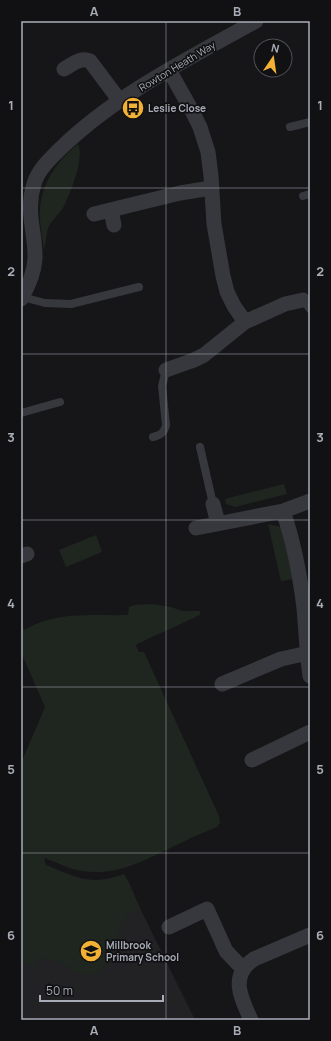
<svg xmlns="http://www.w3.org/2000/svg" width="331" height="1041" font-family="Manrope,sans-serif">
<style>
.built{fill:#222225}
.green{fill:#1e261f}
.lines{fill:none;stroke-linecap:round;stroke-linejoin:round}
.service{stroke:#37383d;stroke-width:8}
.minor{stroke:#37383d;stroke-width:15}
.grid{fill:none;stroke:#a8adb8;stroke-width:1;stroke-opacity:0.55}
.labels{text-anchor:middle;stroke-width:3.5;stroke-linejoin:round;paint-order:stroke}
.street-label{font-size:10px;fill:#a8adb8;stroke:#111113}
.poi-label{font-size:10px;font-weight:bold;fill:#a8adb8;stroke:#111113;text-anchor:start}
.neatline{fill:none;stroke:#a8adb8;stroke-width:1.5}
.grid-label{font-size:13px;text-anchor:middle;font-weight:bold;fill:#a8adb8}
</style>
<rect width="100%" height="100%" fill="#161618"/>
<path class="built" d="M128,881L140,908L195,1020H21V929Z"/>
<path class="green" d="M78,144C85,158 70,195 63,208C58,215 51,221 48,228C46,235 46,243 44,250C42,236 39,223 40,209C42,182 58,160 78,144Z
M284,484L287,494L235,507L226,504L225,499Z
M268,524L281,527L294,579L281,581Z
M96,535L102,552L66,567L59,550Z
M152,604L171,607L182,611H200V615L137,644L136,646L139,652H144L219,816L220,823L217,827C205,832 194,836 183,842C150,857 120,877 82,871C68,869 57,862 44,858L46,865C62,871 78,880 95,880C105,880 115,877 124,874L128,881L140,908C135,911 127,914 125,918C113,935 114,976 85,975C76,975 72,968 64,964C57,960 48,960 40,958L33,966L21,964V763L45,707L21,652V624L24,630C57,611 91,616 128,615L129,607L135,605Z"/>
<g class="lines">
<path class="service" d="M290,127L310,122
M303,196L310,194
M22,297L45,303L71,304L139,287
M303,300L310,309
M21,413L60,402
M153,437C161,435 164,433 166,425L162,386L166,370
M200,447L213,504"/>
<path class="minor" d="M64,69C73,64 80,57 90,61L120,101
M111,210L114,225
M94,214L180,193L211,188
M21,299C28,287 34,273 35,259C36,233 25,212 34,184C38,170 49,160 59,150C115,95 188,59 256,21
M245,322L285,304L303,300
M166,370L194,360L204,355L245,322L234,306L227,292L223,276L214,224L211,176L208,152L200,127L192,111L169,70
M310,501L283,511C294,543 300,575 304,608C306,631 307,654 310,676
M213,504L218,523
M196,528L283,511
M21,556L27,554
M222,684L281,659L308,653
M252,760L310,732
M169,927L207,909L226,951L243,969
M251,1020C241,998 229,976 254,959L310,935"/>
</g>
<path class="grid" d="M166,21V1020M21,188H310M21,354H310M21,520H310M21,687H310M21,853H310"/>
<defs>
<g id="bus-disc" transform="scale(1.15)"><circle r="9.5" fill="#f2b134" stroke="#111113"/><path d="M-5-6H5V4H4V6H2V4H-2V6H-4V4H-5ZM-3.5-4V0h7V-4ZM-3.5 1.2v1.5H-2V1.2ZM2 1.2v1.5H3.5V1.2Z" fill="#111"/></g>
<g id="school-disc" transform="scale(1.15)"><circle r="9.5" fill="#f2b134" stroke="#111113"/><path d="M0-5L7-2L0 1L-7-2ZM-4 1L0 2.5L4 1V4Q0 6-4 4Z" fill="#111"/></g>
</defs>
<g fill-rule="evenodd">
<use href="#bus-disc" x="133" y="108"/>
<use href="#school-disc" x="91" y="951"/>
</g>
<g class="labels">
<g class="street-label">
<text transform="translate(177 66) rotate(-31)" y="4">Rowton Heath Way</text>
</g>
<g class="poi-label">
<text x="148" y="112">Leslie Close</text>
<text x="106" y="949">Millbrook<tspan x="106" dy="12">Primary School</tspan></text>
</g>
</g>
<rect width="331" height="1041" fill="none" stroke="#111113" stroke-width="44"/>
<g transform="translate(273 58) rotate(13)"><circle r="19" fill="#111113" stroke="#4d4f55"/>
<path d="M0-3L7 15L0 10L-7 15Z" fill="#f2b134"/>
<text y="-6" font-size="11" font-weight="bold" text-anchor="middle" fill="#a8adb8">N</text>
</g>
<path d="M40 995v6h123v-6" fill="none" stroke="#a8adb8" stroke-width="2"/>
<text x="46" y="995" font-size="12" fill="#a8adb8" stroke="#111113" stroke-width="3" paint-order="stroke">50 m</text>
<rect x="22" y="22" width="287" height="997" class="neatline"/>
<g class="grid-label">
<text x="94" y="16">A</text>
<text x="237" y="16">B</text>
<text x="11" y="110">1</text>
<text x="320" y="110">1</text>
<text x="11" y="276">2</text>
<text x="320" y="276">2</text>
<text x="11" y="442">3</text>
<text x="320" y="442">3</text>
<text x="11" y="608">4</text>
<text x="320" y="608">4</text>
<text x="11" y="774">5</text>
<text x="320" y="774">5</text>
<text x="11" y="940">6</text>
<text x="320" y="940">6</text>
<text x="94" y="1035">A</text>
<text x="237" y="1035">B</text>
</g>
</svg>
